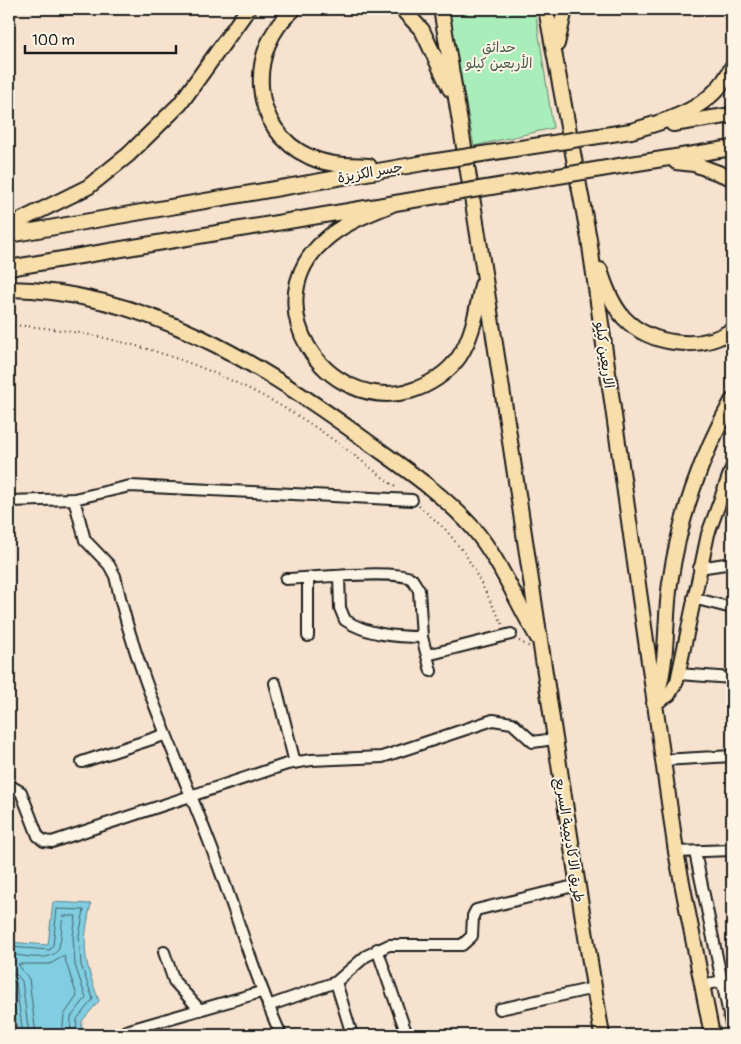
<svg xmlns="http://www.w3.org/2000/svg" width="741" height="1044" font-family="Pangolin,'Playpen Sans Arabic',sans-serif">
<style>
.green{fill:#a9eeba;stroke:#62856b}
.water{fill:#81cde1;stroke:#598692}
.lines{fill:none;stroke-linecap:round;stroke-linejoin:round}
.shore{stroke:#44636b;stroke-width:1}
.minor-casing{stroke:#1c1c1c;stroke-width:14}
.major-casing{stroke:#1c1c1c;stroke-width:16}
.highway-casing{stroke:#1c1c1c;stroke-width:18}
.path{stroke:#1c1c1c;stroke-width:2;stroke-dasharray:1 4;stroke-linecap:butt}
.minor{stroke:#fcf5e5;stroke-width:10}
.major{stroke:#f8deab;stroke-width:12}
.highway{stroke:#f8deab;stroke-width:14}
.highway-bridge-casing{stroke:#1c1c1c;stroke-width:18;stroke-linecap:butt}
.highway-bridge{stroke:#f8deab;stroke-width:14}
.labels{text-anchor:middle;stroke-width:4;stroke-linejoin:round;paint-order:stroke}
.park-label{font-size:14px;fill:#465b4b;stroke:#fcf5e5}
.street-label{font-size:14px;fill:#1c1c1c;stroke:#fcf5e5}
</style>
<rect width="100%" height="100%" fill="#f6e2ce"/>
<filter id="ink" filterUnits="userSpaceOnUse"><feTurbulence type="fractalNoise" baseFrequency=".02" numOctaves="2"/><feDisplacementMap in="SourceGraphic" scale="10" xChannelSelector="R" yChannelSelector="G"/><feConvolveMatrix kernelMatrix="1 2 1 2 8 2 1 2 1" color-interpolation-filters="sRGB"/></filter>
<g filter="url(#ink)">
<path class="green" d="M448,9H535L553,128L474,146Z"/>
<path class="water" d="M53,902L91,904C81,948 84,959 99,1001L82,1021L81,1035H18L9,966V942L48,945Z"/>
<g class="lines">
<path class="shore" d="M9,947L50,950L53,945L57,909L84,910L79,936L81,965L93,999L77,1019L76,1035
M9,954C21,955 55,964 59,947C62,937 61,926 63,916H76L73,936L75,965L86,998L71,1017L70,1035
M9,972L17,975L22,981L29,1035
M9,979L16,983L23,1035
M36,1035L29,979L18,964H50L64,956L77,996L64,1015L62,1035"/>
<g class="minor-casing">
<path id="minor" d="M74,499L85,540L109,565L115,576C137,679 182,767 218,865C239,922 256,980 281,1035
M9,501L74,499L130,486L412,500
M699,568L732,563
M339,576L340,608L345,620C367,635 397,637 422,637
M286,579C310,578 395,569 412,579L419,590L422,637L431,671
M693,598L732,608
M308,636V578
M427,655L511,634
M679,674L732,678
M275,683L295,763
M663,760L732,756
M82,762L164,735
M9,785L21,792L38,836L44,841L52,842L287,764L311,760L382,757L493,720L512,723L533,742L554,739
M676,852L732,850
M695,852L732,1029
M377,949L407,1035
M164,952L174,981L200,1010
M336,982L352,1035
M703,985L732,979
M268,1006L336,982L366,956L389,945H462L472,936L473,916L476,910L578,885
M500,1009L594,988
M121,1035L126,1031L261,992"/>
</g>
<g class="major-casing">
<path id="major" d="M654,704L669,695L677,681L708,534L732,468"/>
</g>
<g class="highway-casing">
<path id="highway" d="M294,9C246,49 249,130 310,157C329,166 349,165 369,166
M402,9L422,30L450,89
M441,9C500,350 545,694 602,1035
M546,9L589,239L676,852L712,1035
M557,44L565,9
M673,124L732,115
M631,131C671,120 713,108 732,67
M676,162L694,164L732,178
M631,164L732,148
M395,203C372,213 344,222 325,240C254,301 322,413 410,391C428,386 448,373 459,357C473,336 477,309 482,285
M9,226L88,187L128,155L180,104L248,9
M9,235L424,163
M9,268L431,197
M600,270C605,286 612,305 624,318C650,345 701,352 732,330
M9,289C145,291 262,364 368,442C404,468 443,494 473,528C501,561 516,602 538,638
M654,703C669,665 664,624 670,583C679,520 701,456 732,401"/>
</g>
<path class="path" d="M9,325C108,330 208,362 293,413C330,435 364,463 398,489
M419,506L445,529L466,555L503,625
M519,641L530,647"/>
<use href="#minor" class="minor"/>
<use href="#major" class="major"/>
<use href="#highway" class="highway"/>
<g class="highway-bridge-casing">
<path id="highway-bridge" d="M424,163L631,131
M431,197L631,164"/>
</g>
<use href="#highway-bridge" class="highway-bridge"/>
</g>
</g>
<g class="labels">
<g class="park-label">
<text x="499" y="52">حدائق<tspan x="499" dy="16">الأربعين كيلو</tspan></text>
</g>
<g class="street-label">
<text transform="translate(370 172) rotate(-10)" y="5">جسر الكزيزة</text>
<text transform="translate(605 355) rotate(82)" y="5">الاربعين كيلو</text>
<text transform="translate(570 840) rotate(81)" y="5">طريق الاكاديمية السريع</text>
</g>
</g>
<rect width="741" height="1044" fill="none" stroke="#fcf5e5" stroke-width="30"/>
<rect x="15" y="15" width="711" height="1014" fill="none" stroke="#1c1c1c" stroke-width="2" filter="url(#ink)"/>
<path d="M25 45v8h151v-8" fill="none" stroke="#1c1c1c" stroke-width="2.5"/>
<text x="32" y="45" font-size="15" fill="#1c1c1c" stroke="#fcf5e5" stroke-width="4" paint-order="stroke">100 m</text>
</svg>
